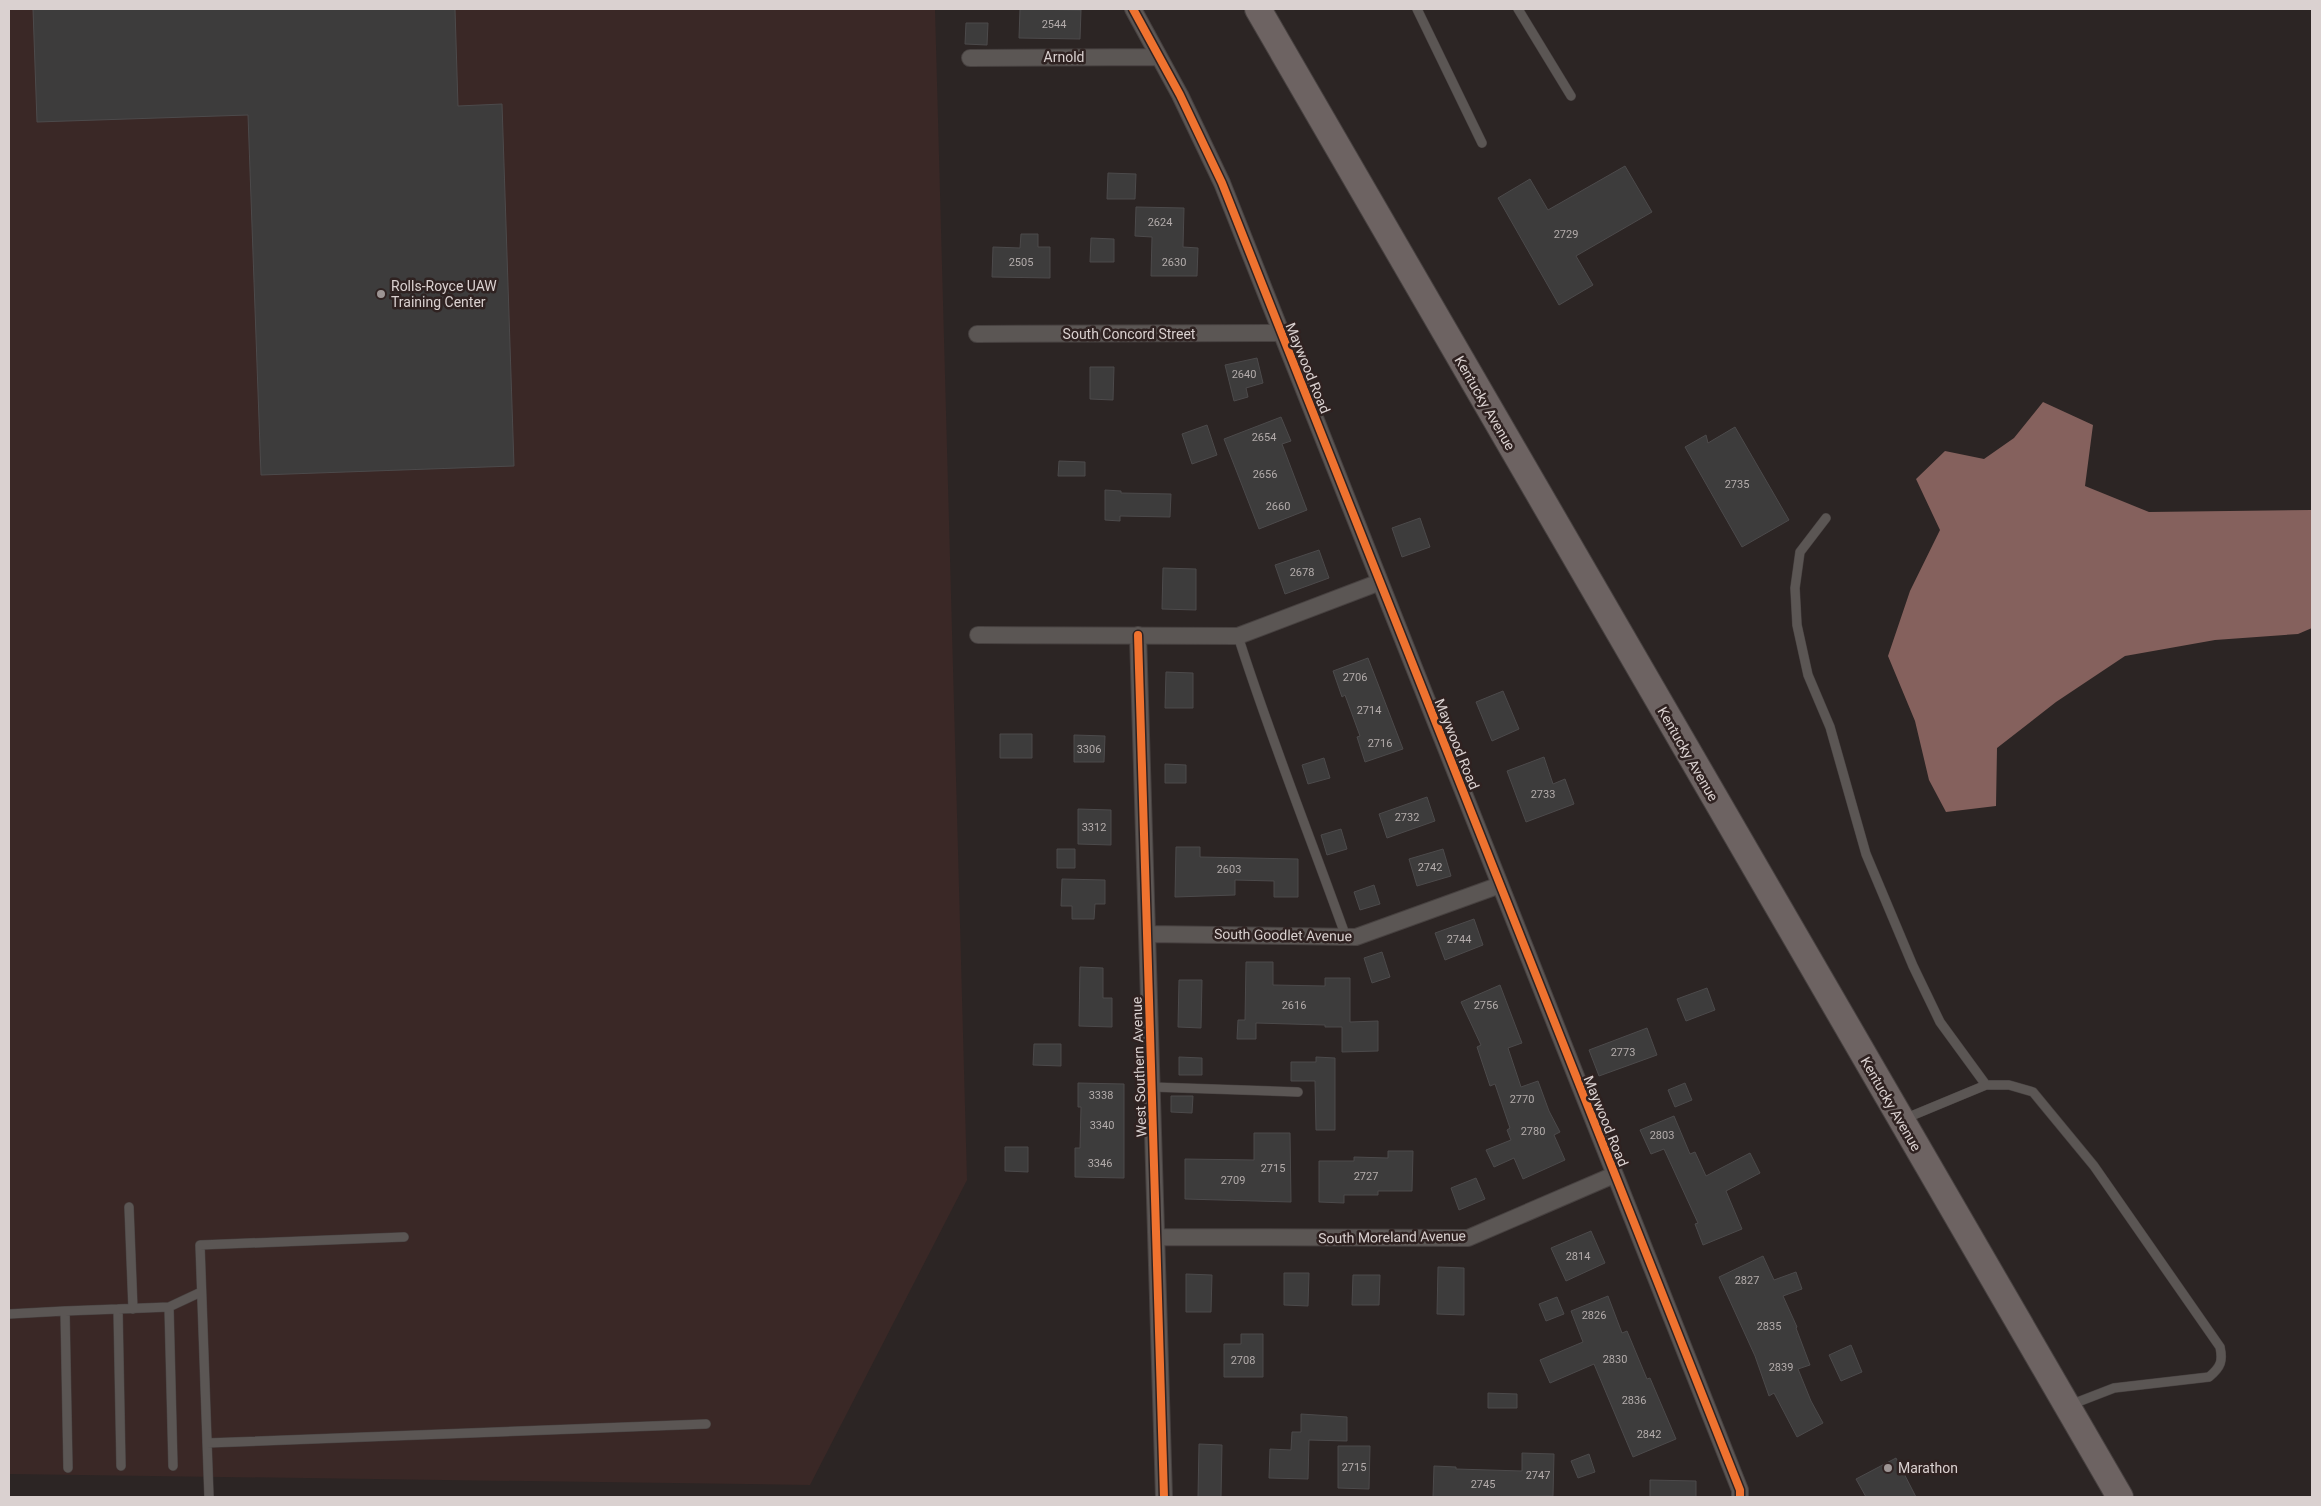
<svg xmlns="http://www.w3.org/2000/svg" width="2321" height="1506" font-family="Roboto,sans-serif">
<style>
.built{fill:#3a2826}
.water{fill:#85615d}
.building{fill:#3d3c3c;stroke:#4c4a4b}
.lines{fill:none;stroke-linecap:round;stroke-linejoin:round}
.lane-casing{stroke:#474140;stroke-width:10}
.street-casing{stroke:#474140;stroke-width:18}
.primary-casing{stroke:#474140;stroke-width:28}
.lane{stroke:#5b5654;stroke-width:9}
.street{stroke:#5b5654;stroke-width:16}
.primary{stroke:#6d6362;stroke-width:26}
.cycleway-casing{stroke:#2f2221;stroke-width:11}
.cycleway{stroke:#ef722f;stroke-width:8}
.poi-dot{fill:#9d9594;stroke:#2f2221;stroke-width:2}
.labels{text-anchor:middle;stroke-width:5;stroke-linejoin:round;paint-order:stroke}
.number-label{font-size:11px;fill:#b3acab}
.street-label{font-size:14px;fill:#dad1d0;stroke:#2f2221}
.poi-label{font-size:14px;fill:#dad1d0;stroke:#2f2221;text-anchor:start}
</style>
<rect width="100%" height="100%" fill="#2c2524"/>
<path class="built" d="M9,9H935L967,1180L810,1485L9,1474Z"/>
<path class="water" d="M2043,402L2093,425L2085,486L2149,512L2312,510V628L2298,634L2215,640L2125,656L2056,702L1997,748L1996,806L1946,812L1929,780L1915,721L1888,656L1910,591L1940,530L1916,479L1945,451L1984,459L2014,438Z"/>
<path class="building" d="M33,9H455L458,106L502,104L514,466L261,475L248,115L37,122Z
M1020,9L1081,10L1080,39L1019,38Z
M966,23H988L987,45L965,44Z
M1625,166L1652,212L1576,256L1593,285L1559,305L1498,198L1530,179L1548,210Z
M1108,173L1136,174L1135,199H1107Z
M1136,207L1184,208L1183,247L1198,248L1197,276H1151L1152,237L1135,236Z
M1021,234H1038V247H1050V278L992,277L993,247L1020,248Z
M1091,238L1114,239V262H1090Z
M1257,358L1263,383L1246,388L1248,397L1234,401L1225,365Z
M1090,367H1114L1113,400L1090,399Z
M1281,417L1291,441L1282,444L1307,510L1259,529L1224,439Z
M1207,425L1217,455L1192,464L1182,434Z
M1735,427L1789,520L1742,547L1685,447L1706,435L1708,443Z
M1059,461L1085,462V476H1058Z
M1105,490L1121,491V493L1171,494L1170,517L1120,516V521L1105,520Z
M1420,518L1430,547L1402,557L1392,528Z
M1319,550L1329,578L1285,594L1275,565Z
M1163,568L1196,569V610L1162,609Z
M1368,658L1403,749L1365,762L1357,737L1360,736L1345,695L1342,697L1333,671Z
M1166,672L1193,673V708H1165Z
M1503,691L1519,729L1492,741L1476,702Z
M1000,734H1032V758H1000Z
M1074,735L1105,736L1104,762H1074Z
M1544,757L1553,784L1565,779L1574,804L1526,822L1507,771Z
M1324,758L1330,778L1308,784L1302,765Z
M1165,764L1186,765V783H1165Z
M1427,797L1435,821L1387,838L1379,814Z
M1078,809L1111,810V845L1078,844Z
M1341,829L1347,849L1327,855L1321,835Z
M1176,847H1200V857L1298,859V897H1274V881L1235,880V895L1175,897Z
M1057,849H1075V868H1057Z
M1443,849L1451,876L1417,886L1409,859Z
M1062,879L1105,880V904H1095L1094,919H1072V906H1061Z
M1374,885L1380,904L1360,910L1354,892Z
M1474,919L1483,945L1445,960L1435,933Z
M1382,952L1390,977L1372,983L1364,958Z
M1246,962H1273V985L1325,986V978H1350V1022L1378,1021V1051L1342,1052V1027H1325V1025L1256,1023V1039H1237L1238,1020H1245Z
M1080,967L1103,968V998H1112V1027L1079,1026Z
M1179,980H1202L1201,1028L1178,1027Z
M1500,985L1522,1043L1508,1048L1521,1087L1538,1081L1549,1111L1560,1132L1554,1135L1565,1160L1523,1179L1514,1158L1494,1167L1486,1150L1511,1140L1507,1130L1510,1128L1495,1084L1490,1086L1477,1047L1481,1045L1461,1002Z
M1707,988L1715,1010L1686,1021L1677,999Z
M1647,1028L1657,1055L1599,1076L1589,1050Z
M1034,1044H1061V1066L1033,1065Z
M1179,1057L1202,1058V1075H1179Z
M1316,1057L1335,1058V1130H1316L1315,1081H1291V1062H1316Z
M1078,1083L1124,1084V1178L1075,1177V1148H1080L1081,1107H1078Z
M1685,1083L1692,1100L1675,1107L1668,1090Z
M1171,1096H1193L1192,1113L1171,1112Z
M1674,1116L1690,1154L1695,1152L1706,1176L1750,1153L1760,1173L1726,1191L1742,1229L1703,1245L1695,1224L1698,1223L1664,1149L1651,1154L1640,1130Z
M1254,1133H1290L1291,1202L1185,1199V1159L1254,1160Z
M1005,1147H1028V1172L1005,1171Z
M1388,1151H1413L1412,1191H1378V1195H1344V1203L1319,1202V1161H1354V1157L1388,1158Z
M1476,1178L1485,1199L1459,1210L1451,1188Z
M1591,1231L1605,1263L1566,1281L1551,1248Z
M1763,1256L1774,1280L1796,1272L1802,1289L1783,1296L1797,1327L1796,1328L1810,1365L1798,1369L1811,1401L1823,1423L1797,1437L1774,1393L1769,1396L1755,1356L1719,1277Z
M1438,1267L1464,1268V1315L1437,1314Z
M1284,1273H1309L1308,1306L1284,1305Z
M1186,1274L1212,1275L1211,1312H1186Z
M1353,1275H1380L1379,1305H1352Z
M1608,1296L1622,1333L1627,1331L1647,1379L1650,1378L1676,1439L1633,1457L1594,1364L1550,1383L1540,1360L1583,1342L1571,1311Z
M1557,1297L1564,1314L1546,1321L1539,1304Z
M1241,1334H1263V1377H1224V1344H1241Z
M1851,1345L1862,1372L1841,1381L1829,1355Z
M1488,1393L1517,1394V1408H1488Z
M1301,1414L1347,1417V1441L1309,1440L1308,1479L1269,1478L1270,1449L1291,1450L1292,1432H1301Z
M1199,1444L1222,1445L1221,1497H1198Z
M1338,1446H1370L1369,1489L1338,1488Z
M1522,1453L1554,1454L1553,1496L1433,1497L1434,1466L1456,1467V1469L1522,1471Z
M1589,1454L1595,1472L1578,1478L1571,1461Z
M1896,1458L1916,1497H1866L1856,1479Z
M1650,1480L1696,1481V1497H1650Z"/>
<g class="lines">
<g class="lane-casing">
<path id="lane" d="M1417,9L1482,143
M1518,9L1571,96
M1826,518L1800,552L1795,588L1797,625L1808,675L1830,727L1866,854L1913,966L1940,1022L1986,1085
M1238,636C1270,737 1310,836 1346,937
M1152,1087L1298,1092
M1904,1119L1986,1085H2009L2033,1092L2094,1166L2220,1347C2223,1361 2221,1367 2209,1377L2114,1388L2070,1405
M129,1207L133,1309
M169,1307L201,1292
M118,1309L169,1307L173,1466
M65,1311L118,1309L121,1466
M9,1314L65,1311L68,1468
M207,1443L706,1424
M209,1497L200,1245L404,1237"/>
</g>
<g class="street-casing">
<path id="street" d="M1133,9L1180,95L1222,183L1740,1490V1497
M970,58L1158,57
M977,334L1281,333
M978,635L1238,636L1380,582
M1138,635L1164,1497
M1148,934L1356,937L1500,885
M1157,1237L1468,1238L1614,1175"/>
</g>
<g class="primary-casing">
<path id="primary" d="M1258,9L2120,1497"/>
</g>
<use href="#lane" class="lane"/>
<use href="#street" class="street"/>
<use href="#primary" class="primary"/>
<g class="cycleway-casing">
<path id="cycleway" d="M1133,9L1180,95L1222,183L1740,1490V1497
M1138,635L1164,1497"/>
</g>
<use href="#cycleway" class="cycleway"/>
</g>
<g class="poi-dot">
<circle cx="381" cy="294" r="5"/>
<circle cx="1888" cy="1468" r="5"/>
</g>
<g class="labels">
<g class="number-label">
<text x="1054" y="28">2544</text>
<text x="1160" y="226">2624</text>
<text x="1566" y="238">2729</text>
<text x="1021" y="266">2505</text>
<text x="1174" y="266">2630</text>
<text x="1244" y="378">2640</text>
<text x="1264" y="441">2654</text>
<text x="1265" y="478">2656</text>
<text x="1737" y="488">2735</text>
<text x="1278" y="510">2660</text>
<text x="1302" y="576">2678</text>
<text x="1355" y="681">2706</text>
<text x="1369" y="714">2714</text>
<text x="1380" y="747">2716</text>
<text x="1089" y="753">3306</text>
<text x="1543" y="798">2733</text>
<text x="1407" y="821">2732</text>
<text x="1094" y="831">3312</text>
<text x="1430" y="871">2742</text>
<text x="1229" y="873">2603</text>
<text x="1459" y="943">2744</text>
<text x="1294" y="1009">2616</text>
<text x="1486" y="1009">2756</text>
<text x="1623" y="1056">2773</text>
<text x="1101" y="1099">3338</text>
<text x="1522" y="1103">2770</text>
<text x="1102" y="1129">3340</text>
<text x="1533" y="1135">2780</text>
<text x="1662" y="1139">2803</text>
<text x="1100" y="1167">3346</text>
<text x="1273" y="1172">2715</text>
<text x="1366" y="1180">2727</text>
<text x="1233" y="1184">2709</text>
<text x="1578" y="1260">2814</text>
<text x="1747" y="1284">2827</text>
<text x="1594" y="1319">2826</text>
<text x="1769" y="1330">2835</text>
<text x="1615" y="1363">2830</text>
<text x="1243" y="1364">2708</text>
<text x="1781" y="1371">2839</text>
<text x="1634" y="1404">2836</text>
<text x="1649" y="1438">2842</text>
<text x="1354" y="1471">2715</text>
<text x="1538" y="1479">2747</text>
<text x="1483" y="1488">2745</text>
</g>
<g class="street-label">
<text x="1064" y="62">Arnold</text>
<text x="1129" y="339">South Concord Street</text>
<text transform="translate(1308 368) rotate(68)" y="5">Maywood Road</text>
<text transform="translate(1485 403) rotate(60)" y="5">Kentucky Avenue</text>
<text transform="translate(1457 744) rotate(68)" y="5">Maywood Road</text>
<text transform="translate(1688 754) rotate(60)" y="5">Kentucky Avenue</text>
<text transform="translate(1283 935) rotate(1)" y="5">South Goodlet Avenue</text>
<text transform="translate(1139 1067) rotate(-92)" y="5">West Southern Avenue</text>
<text transform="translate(1891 1104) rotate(60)" y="5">Kentucky Avenue</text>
<text transform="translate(1606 1121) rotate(68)" y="5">Maywood Road</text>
<text transform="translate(1392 1237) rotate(-1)" y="5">South Moreland Avenue</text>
</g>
<g class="poi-label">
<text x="391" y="291">Rolls-Royce UAW<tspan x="391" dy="16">Training Center</tspan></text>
<text x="1898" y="1473">Marathon</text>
</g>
</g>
<rect width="2321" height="1506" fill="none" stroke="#dad1d0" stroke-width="20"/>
</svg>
